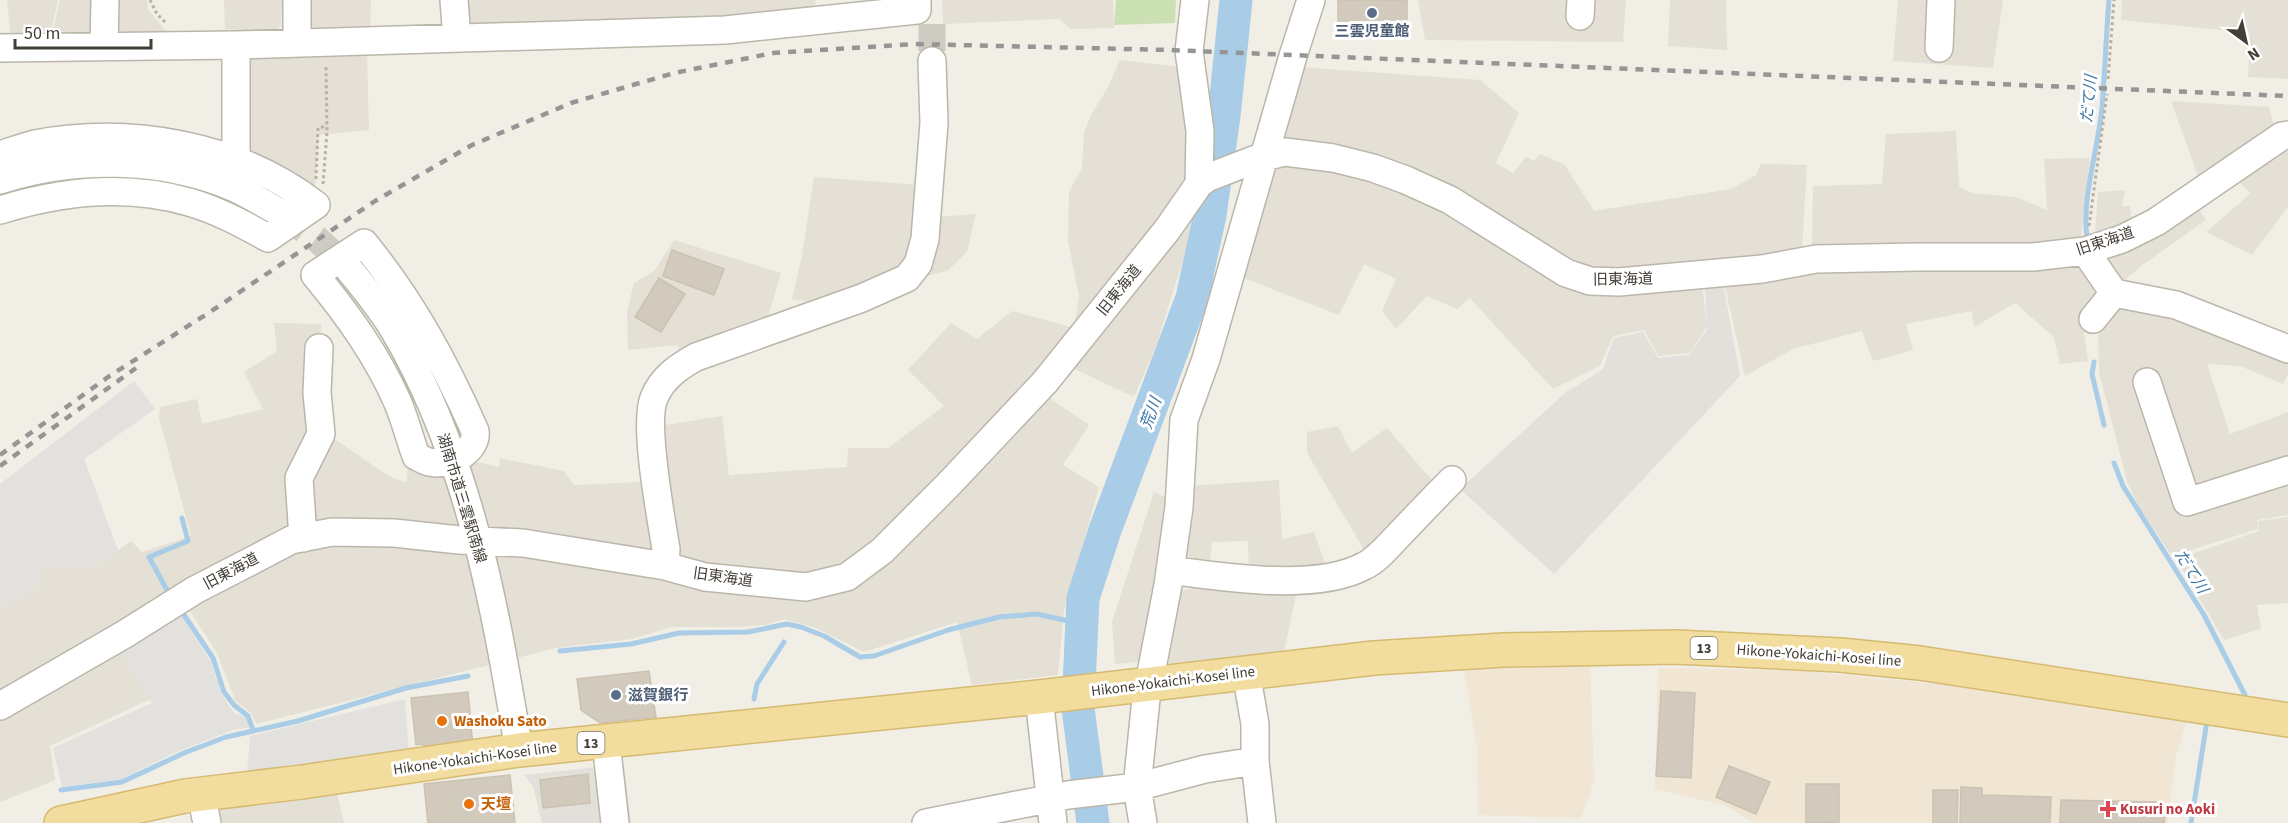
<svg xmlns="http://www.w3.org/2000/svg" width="2288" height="823" font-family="'Source Sans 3','Noto Sans JP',sans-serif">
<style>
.residential{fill:#e4e0d5}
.commercial{fill:#f1e5d3}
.industrial{fill:#e3e0db}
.green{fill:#cbe1b3}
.parking{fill:#e2e1de}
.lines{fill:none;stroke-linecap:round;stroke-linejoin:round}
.stream{stroke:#a9cce7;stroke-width:5}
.river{stroke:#a9cce7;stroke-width:33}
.building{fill:#d1cabd;stroke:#cbc2b1;stroke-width:1.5}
.minor-tunnel{stroke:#cecbc3;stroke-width:27;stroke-dasharray:27 14;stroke-linecap:butt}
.minor-casing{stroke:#bbb6aa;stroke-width:30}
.major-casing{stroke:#d6ba70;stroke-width:36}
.path{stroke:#bbb19d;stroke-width:3;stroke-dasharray:3 3;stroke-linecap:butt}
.minor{stroke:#fff;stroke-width:27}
.major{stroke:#f3dd9e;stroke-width:33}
.rail{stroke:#959595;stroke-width:4.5;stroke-dasharray:8 8;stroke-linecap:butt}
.service-dot{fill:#5c6f8a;stroke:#fff;stroke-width:2}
.food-dot{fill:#e8710a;stroke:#fff;stroke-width:2}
.health-dot{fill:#e0444e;stroke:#fff;stroke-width:2}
.labels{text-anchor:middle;stroke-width:6;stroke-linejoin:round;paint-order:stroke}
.shield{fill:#fff;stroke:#7b7872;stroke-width:1.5}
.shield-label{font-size:14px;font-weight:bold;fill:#433e36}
.service-label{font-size:15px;font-weight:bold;fill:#4e5e75;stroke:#fff}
.street-label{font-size:15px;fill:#433e36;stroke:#fff}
.food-label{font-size:15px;font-weight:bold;fill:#c56008;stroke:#fff;text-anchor:start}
.health-label{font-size:15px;font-weight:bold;fill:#be3a42;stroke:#fff;text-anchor:start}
.water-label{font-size:16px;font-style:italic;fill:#3c74a2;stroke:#fff}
</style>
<rect width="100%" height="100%" fill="#f1eee6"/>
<path class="residential" d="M7,0H58L50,36L11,38Z
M60,0H100V26L89,37L52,35Z
M110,0H147L148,9L165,30L170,34L115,36Z
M224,0H282L281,26L273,32L225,29Z
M300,0H371L370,33L315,37L301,24Z
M463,0H815L816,3L808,11L466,34Z
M942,0H1113L1114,28L1071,29L1059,19L943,24Z
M1418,0H1573L1572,15L1594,14V0H1626L1623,42L1425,40Z
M1670,0H1726L1727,50L1668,46Z
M1898,0H2003L1993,68L1893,61Z
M2122,0H2288V79L2248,77L2250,33L2121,20Z
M367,51L369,130L319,135L315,187L290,169L247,150L244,62L254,54Z
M1120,60L1181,67L1198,139L1182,188L1196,219L1156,346L1134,397L1066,365L1045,395L1089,425L1063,465L1099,487L1064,610L1058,675L972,685L957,622L864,652L816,628L785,619L765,625L736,627H672L632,639L556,648L256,724L251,713L235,700L217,653L177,591L110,633L151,699L50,746L55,780L0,802V606L37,588L43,567H95L131,541L142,552L191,536L159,418L160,407L197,399L202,424L263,409L244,372L277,351L274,323L321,324L323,431L387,475L406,483L411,440L460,458L499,467L500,458L564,471L574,485L664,481L659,426L722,416L729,475L847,467L848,448H888L944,406L908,370L951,323L977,339L1012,311L1074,328L1079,297L1068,240L1069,192L1082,168L1084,133L1091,115L1107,89Z
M1299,67L1480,80L1519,113L1496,163L1513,173L1526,157L1534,161L1540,154L1565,165L1594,211L1731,189L1756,175L1761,164L1807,165L1802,250L1761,258L1595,277L1423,177L1280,146Z
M2171,101L2269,107L2275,131L2200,182Z
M1956,131L1959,186L1972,193L2016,197L2047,210L2044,159L2090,158L2080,245L1812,251L1813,186L1882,184L1886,134Z
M2288,148V207L2252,255L2206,232L2251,193L2240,183Z
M1319,163L1388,178L1590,289L1623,297L1702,284L1707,327L1690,353L1658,356L1644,330L1613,336L1600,366L1553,389L1470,298L1457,309L1427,296L1396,329L1382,311L1396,279L1364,264L1339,315L1236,275L1270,165Z
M814,177L921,185L918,243L900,272L815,303L792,299L802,255Z
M2125,190L2122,206H2130L2132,226L2094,245L2098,192Z
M2196,205L2206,220L2141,266L2116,288L2093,258Z
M976,214L967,252L947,271L926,276L936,217Z
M674,240L781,273L766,324L681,356L678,345L628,350L627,312L634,283L655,270Z
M2084,258L2105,296L2082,319L2088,361L2060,364L2054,337L2015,303L1974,327L1972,311L1906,324L1913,350L1873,361L1862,331L1793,349L1745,376L1724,282L1815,264Z
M2121,302L2187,321L2288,358V374L2283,384L2240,366L2207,364L2230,434L2288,412V460L2184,510L2288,478V515L2257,520L2258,529L2172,556L2138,506L2127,481L2099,372L2098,327Z
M1338,426L1352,453L1387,428L1436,485L1367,555L1307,453V432Z
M1279,480L1282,539L1314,532L1328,572L1249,577L1248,541L1212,542L1209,568L1182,565L1187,486Z
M1154,492L1172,500L1151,646L1138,662L1115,664L1112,622Z
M2288,517V603L2257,605L2261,629L2224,640L2176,559L2259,531L2258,521Z
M1200,587L1296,595L1284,652L1165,664L1174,592Z
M337,794L344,823H215L213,810Z"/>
<path class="commercial" d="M1590,662L1594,781L1581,818L1478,815L1477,749L1464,669Z
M1658,668L1804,671L1967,687L2187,720L2176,756L2168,823H1755L1723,805L1655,789Z"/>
<path class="industrial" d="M1723,283L1740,376L1554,574L1460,489L1565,393L1603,369L1614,338L1643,332L1658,358L1689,355L1707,330L1705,284Z
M624,764L631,823H542L533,786L524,775Z"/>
<path class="green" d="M1116,0H1176L1175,23L1114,25Z"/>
<path class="parking" d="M134,381L155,409L84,459L118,550L95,567H44L37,588L0,606V484Z
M175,605L211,662L222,695L234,713L247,717L249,728L235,729L174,753L122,779L62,787L53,748L152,703L116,644Z
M405,699L409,754L247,773L250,736Z"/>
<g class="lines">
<path class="stream" d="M2087,237C2081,201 2099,145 2102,107C2105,72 2106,36 2109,0
M2094,362L2092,374L2104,425
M2114,463L2123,486L2204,615L2245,695
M167,590L149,557L188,541L182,518
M180,609L213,658L224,692L234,705L248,716L253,730
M560,651L631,644L679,633L748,632L787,624L801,627L824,636L860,657L874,656L948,630L999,617L1037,614L1082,624
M754,699L757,684L784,642
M61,790L122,782L184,753L226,737L298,721L406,688L468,676
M2191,823L2206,727"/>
<path class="river" d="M1093,823L1078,708L1083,598L1105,530L1192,298L1210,215L1224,116L1236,0"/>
</g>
<path class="building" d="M1338,0H1407V26L1338,27Z
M672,250L724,269L714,295L663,276Z
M659,278L685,294L661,332L635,317Z
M649,671L656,717L600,723L581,710L577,679Z
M1661,691L1695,693L1691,778L1656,776Z
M468,692L473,747L424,753L423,744L416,745L411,698Z
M1729,766L1770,782L1756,814L1716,797Z
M588,774L590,803L543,808L540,780Z
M510,775L515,823H428L424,784Z
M1806,784H1839V822L1806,823Z
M1961,787L1982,788V795L2051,797L2050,823H1960Z
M1933,790H1958L1957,823H1933Z
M2061,800L2156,802L2155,815L2165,816L2164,823H2060Z"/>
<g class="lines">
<path class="minor-tunnel" d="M932,24V61
M283,214L318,240L348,268"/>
<g class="minor-casing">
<path id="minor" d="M297,0V43
M454,0L457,38
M1195,0L1189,51L1200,131L1199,184
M1580,16L1581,0
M236,45V160
M104,46L105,0
M0,48L236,45L725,30L917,10V0
M1939,48L1941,0
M0,155C12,151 23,147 35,144C131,126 239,145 316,205L268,238C243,224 217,210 189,202C127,184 61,191 0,210
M0,180C75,156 162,157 235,188C251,195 267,206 283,214
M364,243C412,302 444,361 475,431C478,451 448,467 429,462C425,461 420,458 416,456C410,439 405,420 398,403C377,355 348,315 315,275Z
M2085,251L2114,293L2176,305L2288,349
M348,268C364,288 381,308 394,330C469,457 495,606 519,750
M2093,319L2114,293
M2147,382L2187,502L2288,470
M303,538L299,478L321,434L317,393L319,348
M665,566L666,549C661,517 643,424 654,398C662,378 678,367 696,357L862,298L907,278L918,264L925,239L934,123L932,61
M1170,570C1223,577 1316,592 1364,566C1377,560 1388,546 1398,536C1416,517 1434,498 1452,480
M1246,672L1255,724V761L1262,823
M1039,697L1053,823
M0,706L125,634L195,590L255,559L291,540L332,532L394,533L459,540L523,543L665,566L705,577L806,587L847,577L882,551L949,484L1045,382L1167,230L1199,184L1207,178L1256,159L1285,152L1333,158L1373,168L1406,180L1450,200L1566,273L1590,281L1619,282L1762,269L1816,259L1918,257H2033L2085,251L2122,239L2156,222L2282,136L2288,135
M606,742L615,823
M201,794L207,823
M926,823L1068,795L1137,787L1205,769L1255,761
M1143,823L1137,787L1146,699L1168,585L1179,507L1184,420L1206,359L1293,56L1311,0"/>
</g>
<g class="major-casing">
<path id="major" d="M61,823L185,796L302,782L519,750L1039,697L1374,658L1504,650L1676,647L1840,655L1920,663L2288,720"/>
</g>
<path class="path" d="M150,0L157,14L166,23
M2108,79L2114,0
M316,179L318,128L327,126
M323,184L327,132L326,65
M2089,226L2107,94"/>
<use href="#minor" class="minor"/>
<use href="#major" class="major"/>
<path class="rail" d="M0,455L108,377L210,312L375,201L472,145L571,103L674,73L773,53L914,44L1170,50L2288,96
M0,466L136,368"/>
</g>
<g class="service-dot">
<circle cx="1372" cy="13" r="6"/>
<circle cx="616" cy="695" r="6"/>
</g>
<g class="food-dot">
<circle cx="442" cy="721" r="6"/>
<circle cx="469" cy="804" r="6"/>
</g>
<path class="health-dot" d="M2105 800h6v6h6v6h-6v6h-6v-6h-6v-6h6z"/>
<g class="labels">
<g class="shield">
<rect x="1690.5" y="637" width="27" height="22" rx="4.5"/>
<rect x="577.5" y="732" width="27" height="22" rx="4.5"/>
</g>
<g class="shield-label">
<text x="1704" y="653">13</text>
<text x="591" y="748">13</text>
</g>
<g class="service-label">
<text x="1372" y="36">三雲児童館</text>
<text x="628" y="700" text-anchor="start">滋賀銀行</text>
</g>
<g class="street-label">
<text transform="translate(2105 241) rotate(-18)" y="5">旧東海道</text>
<text transform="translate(1623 279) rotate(-1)" y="5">旧東海道</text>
<text transform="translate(1119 290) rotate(-51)" y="5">旧東海道</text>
<text transform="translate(462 498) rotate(73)" y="5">湖南市道三雲駅南線</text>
<text transform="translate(231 571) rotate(-28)" y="5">旧東海道</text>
<text transform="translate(723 577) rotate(8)" y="5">旧東海道</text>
<text transform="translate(1819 655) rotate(4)" y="5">Hikone-Yokaichi-Kosei line</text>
<text transform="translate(1173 681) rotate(-7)" y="5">Hikone-Yokaichi-Kosei line</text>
<text transform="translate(475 758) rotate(-8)" y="5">Hikone-Yokaichi-Kosei line</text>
</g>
<g class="food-label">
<text x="454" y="726">Washoku Sato</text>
<text x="481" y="809">天壇</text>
</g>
<g class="health-label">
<text x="2120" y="814">Kusuri no Aoki</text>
</g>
<g class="water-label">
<text transform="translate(2088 99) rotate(-84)" y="6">だて川</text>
<text transform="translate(1150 413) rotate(-70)" y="6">荒川</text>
<text transform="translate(2192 571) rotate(58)" y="6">だて川</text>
</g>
</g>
<g transform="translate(2246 42) rotate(147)" stroke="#ffffff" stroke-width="4.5" paint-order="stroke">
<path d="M0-4.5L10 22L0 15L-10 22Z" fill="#433e36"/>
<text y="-9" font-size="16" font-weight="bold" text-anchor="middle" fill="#433e36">N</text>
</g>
<path d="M15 39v9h136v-9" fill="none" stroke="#433e36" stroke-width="3"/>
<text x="24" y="39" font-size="18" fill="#433e36" stroke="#ffffff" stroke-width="4.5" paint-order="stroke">50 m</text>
</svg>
